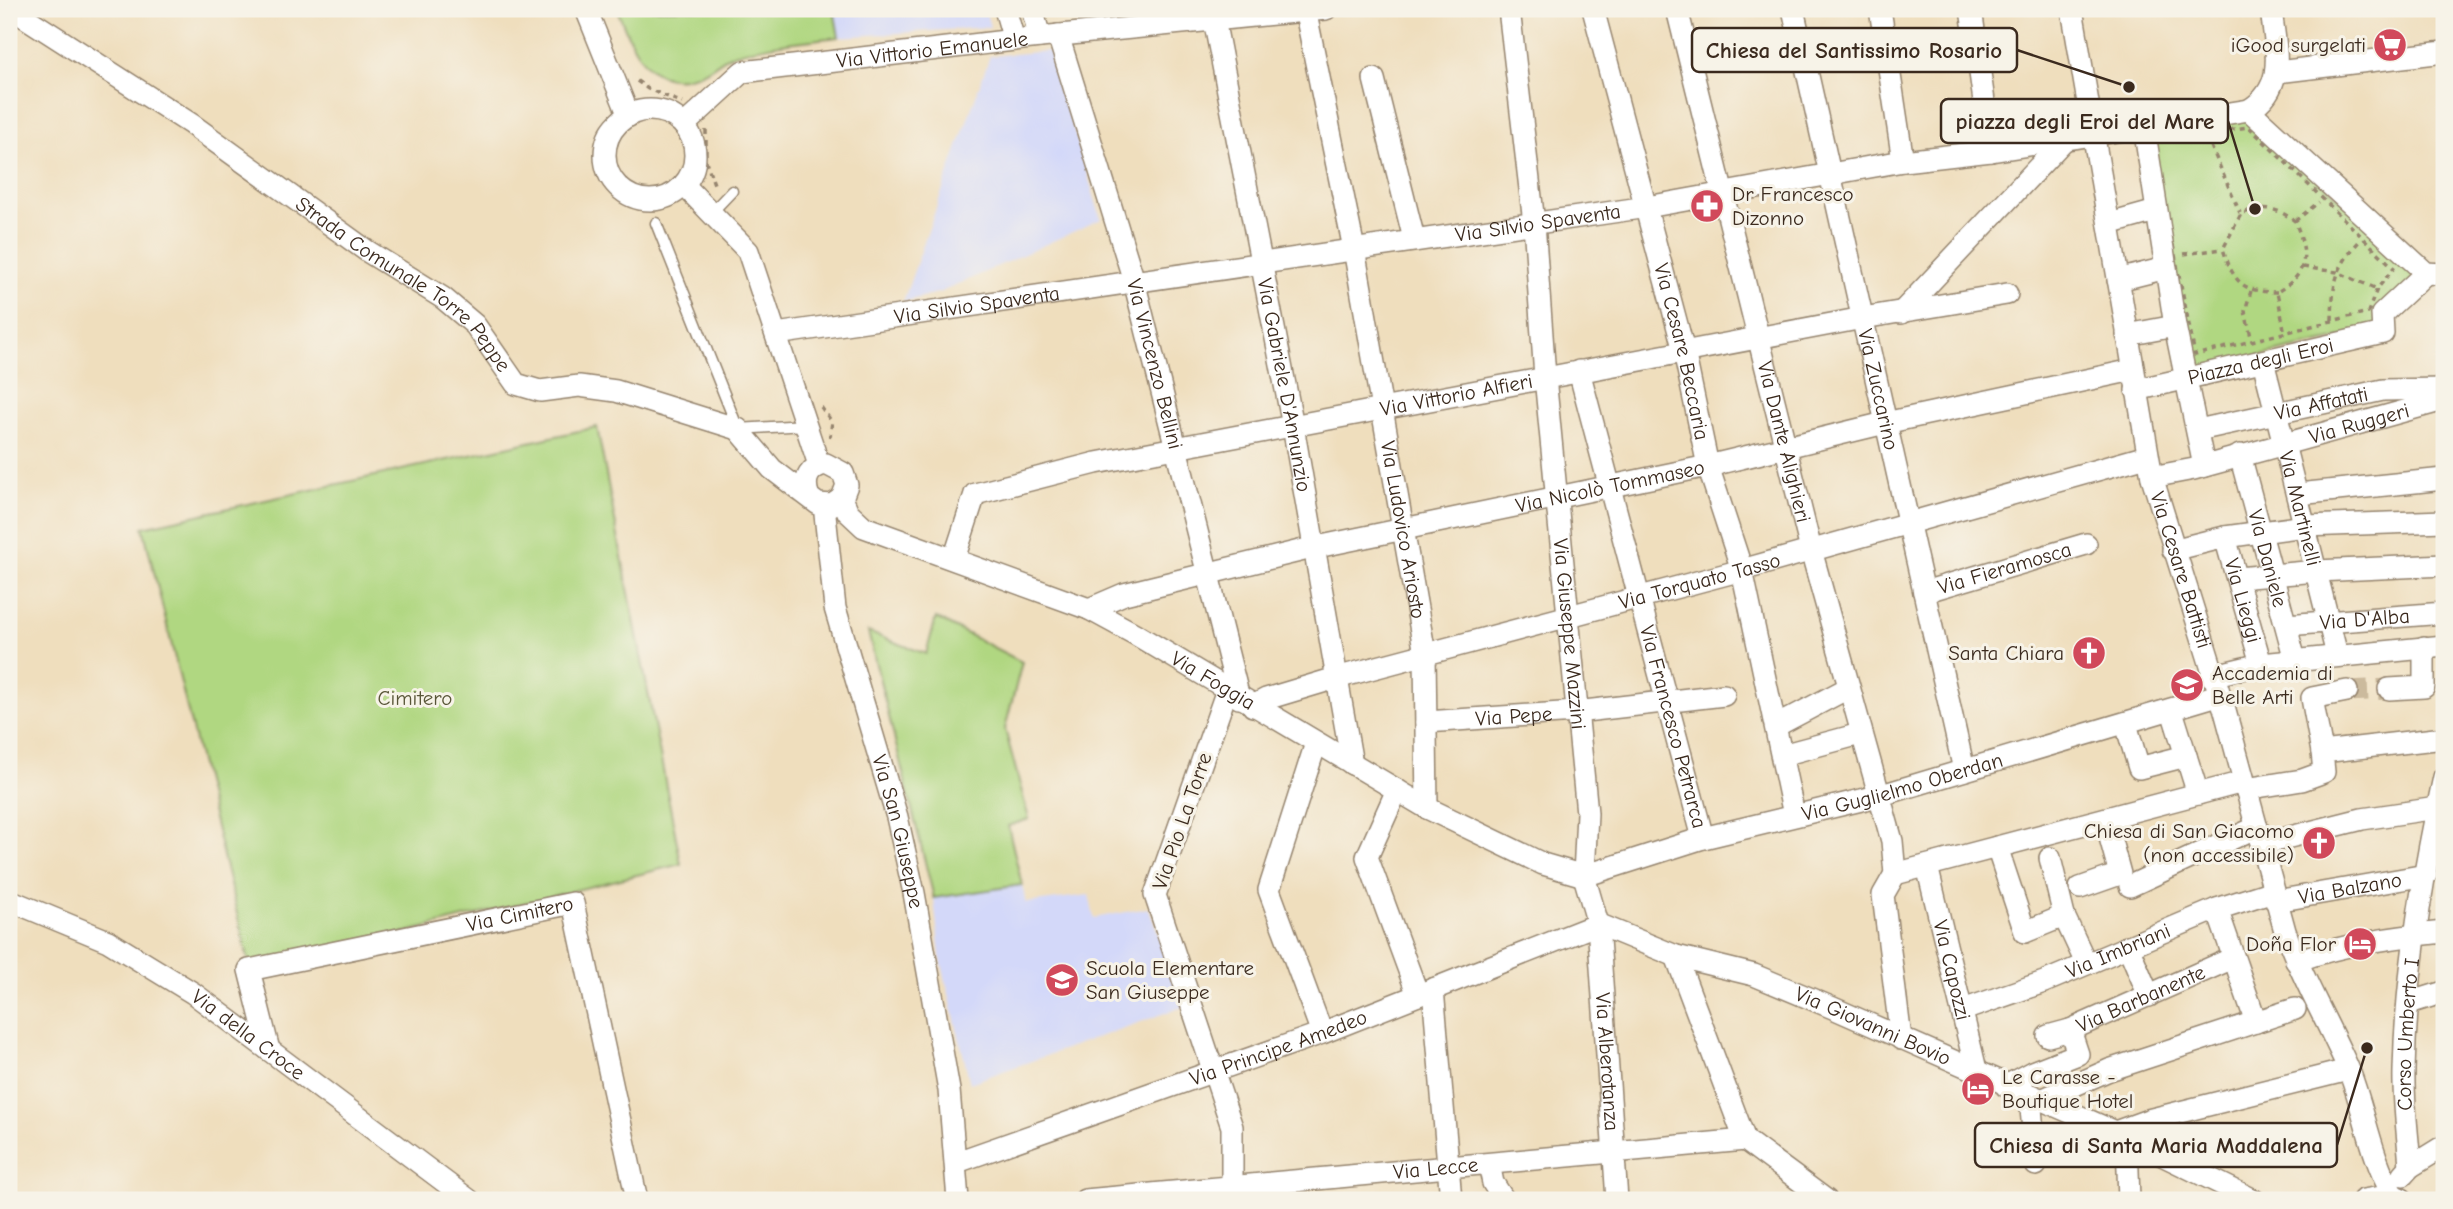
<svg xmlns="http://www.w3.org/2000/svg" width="2453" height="1209" font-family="'Comic Neue',sans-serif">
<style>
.built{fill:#d3d8f9}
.green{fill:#b0d781;stroke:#768050;stroke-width:2}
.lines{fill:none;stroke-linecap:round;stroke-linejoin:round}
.street-tunnel{stroke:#cbba9d;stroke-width:21;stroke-dasharray:21 10;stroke-linecap:butt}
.lane-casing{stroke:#95846e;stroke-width:13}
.street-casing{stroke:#95846e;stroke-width:24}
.path{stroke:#95846e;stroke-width:3.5;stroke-dasharray:5 5;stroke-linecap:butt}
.lane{stroke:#fff;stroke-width:10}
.street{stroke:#fff;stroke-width:21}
.labels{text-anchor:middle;stroke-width:6;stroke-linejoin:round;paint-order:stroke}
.poi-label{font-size:21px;fill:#3b2a1e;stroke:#f7f3e8;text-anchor:end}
.street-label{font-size:21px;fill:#3b2a1e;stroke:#f7f3e8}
.park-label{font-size:21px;fill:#585537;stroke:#f7f3e8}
.leader{fill:none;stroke:#3b2a1e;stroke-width:2.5}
.callout-dot{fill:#3b2a1e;stroke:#f7f3e8;stroke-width:2.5}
.callout{fill:#f7f3e8;stroke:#3b2a1e;stroke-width:2.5}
.callout-label{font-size:23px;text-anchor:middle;font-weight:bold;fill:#3b2a1e}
</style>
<rect width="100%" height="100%" fill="#f7f3e8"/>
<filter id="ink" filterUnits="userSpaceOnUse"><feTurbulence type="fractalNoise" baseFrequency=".0143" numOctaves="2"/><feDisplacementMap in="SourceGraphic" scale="14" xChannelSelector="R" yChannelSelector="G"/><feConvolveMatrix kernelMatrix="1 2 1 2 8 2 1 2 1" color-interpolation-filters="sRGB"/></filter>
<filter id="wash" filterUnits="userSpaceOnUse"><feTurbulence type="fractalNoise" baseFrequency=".00686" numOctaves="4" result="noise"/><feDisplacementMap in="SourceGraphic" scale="28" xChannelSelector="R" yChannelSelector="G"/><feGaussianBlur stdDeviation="1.57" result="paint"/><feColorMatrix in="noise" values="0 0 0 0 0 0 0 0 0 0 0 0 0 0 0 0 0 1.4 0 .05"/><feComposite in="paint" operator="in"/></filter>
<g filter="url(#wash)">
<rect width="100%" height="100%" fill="#efdebd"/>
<path class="built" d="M834,9H985L990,27L839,37Z
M1050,51L1101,219L941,292L903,302L990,56Z
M1022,885L1026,903L1089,895L1094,918L1148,908L1188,1005L970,1083L940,956L934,898Z"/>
<path class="green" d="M617,9H834L839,37C803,41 768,44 734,54C721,58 713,69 701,73C649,95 632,46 617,9Z
M2248,115L2421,272L2379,329L2187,373L2148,145L2158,128Z
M597,427L681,864L251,971L143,527Z
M936,618L1022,662L1005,729L1029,819L1008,826L1022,885L934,898L868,632L926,654Z"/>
</g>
<g filter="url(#ink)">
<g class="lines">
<path class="street-tunnel" d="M2347,691L2389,689"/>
<g class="lane-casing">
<path id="lane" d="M711,213L732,191
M656,223L738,429L806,425"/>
</g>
<g class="street-casing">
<g id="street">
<path id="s1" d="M12,9L191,124L367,251L443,298L475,325L516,384L540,391L579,386L616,391L738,429L772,469L818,504L832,505L842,498L847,485L843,473L826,464C810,467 803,478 808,494"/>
<path d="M586,9L629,116"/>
<path d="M1005,9L1014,40"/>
<path d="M1032,9L1040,37"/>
<path id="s2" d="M1212,9L1293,426L1352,764"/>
<path id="s3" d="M1305,9L1354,249L1425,654L1427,808"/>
<path id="s4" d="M1509,9L1534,223L1545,377L1587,813L1584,876L1598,924L1617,1200"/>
<path id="s5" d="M1593,9L1684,351L1708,466L1742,570L1794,815"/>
<path id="s6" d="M1677,9L1811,550L1892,841L1895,874"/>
<path id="s7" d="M1793,9L1964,770"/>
<path d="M1880,9L1903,161"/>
<path d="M1971,9L1991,151"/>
<path id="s8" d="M2072,9L2152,477L2225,711L2285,931C2302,979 2328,1022 2348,1068C2365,1110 2370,1156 2393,1195"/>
<path id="s9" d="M1058,35L1134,281L1239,698"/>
<path d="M2277,72L2444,52"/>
<path d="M1374,79L1414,239"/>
<path d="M2249,110L2426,273L2444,274"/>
<circle cx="650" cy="155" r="45"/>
<path id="s10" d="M684,125L742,72L1040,37L1326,9"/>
<path d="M2144,127L2175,326L2204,466"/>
<path d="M684,185L748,251L819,465"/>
<path d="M2109,224L2156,211"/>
<path d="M2118,280L2166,268"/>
<path d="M1901,313L2065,139"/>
<path id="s11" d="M776,334L1647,207L1903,161L1991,151L2249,110C2288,86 2275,48 2271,9"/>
<path d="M2127,335L2175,326"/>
<path id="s12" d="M2263,361L2337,655"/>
<path id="s13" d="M1579,371L1703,838"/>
<path id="s14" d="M2136,390L2383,333L2382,314L2426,273"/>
<path id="s15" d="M2198,430L2383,390L2444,389"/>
<path id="s16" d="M2240,455L2295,660"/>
<path id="s17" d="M2152,477L2194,469L2444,400"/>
<path d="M2298,494L2444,479"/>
<path id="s18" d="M842,498L848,512L864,527L1089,609L1135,634L1427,808L1543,864L1584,876L1703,838L1878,796L2218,695"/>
<path id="s19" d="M824,505L835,608L897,817L914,893L949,1090L958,1200"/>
<path id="s20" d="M2225,537L2261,664"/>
<path d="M2173,550L2225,537L2305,526L2444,521"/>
<path id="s21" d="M954,559L975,494L1096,463L1863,318L2007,294"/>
<path d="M2238,578L2317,571L2444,565"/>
<path id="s22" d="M1924,592L2086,544"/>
<path id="s23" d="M1089,609L1124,594L1312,548L1708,466L1885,423L2133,370"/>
<path id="s24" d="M2286,625L2444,613"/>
<path d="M2211,676L2261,664L2444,646"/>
<path d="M2389,689L2424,687V647"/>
<path d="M1227,690L1155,895L1232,1127V1199"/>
<path id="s25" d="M1253,706L1266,699L1336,678L1742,570L2147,456"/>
<path d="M2172,711L2198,794"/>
<path id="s26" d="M1426,722L1576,712L1724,695"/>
<path d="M2126,724L2139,768L2186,756"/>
<path d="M1776,726L1848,688"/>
<path d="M1316,743L1269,890L1322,1033"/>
<path d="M2322,752L2312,698L2347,691"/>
<path d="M1782,755L1860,734"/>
<path d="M2245,789L2302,780L2324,772L2322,752L2444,738"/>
<path d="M1397,790L1367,857L1418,995"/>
<path d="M2262,844L2362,819L2437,808"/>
<path d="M1997,847L2025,932L2064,916"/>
<path d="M2050,858L2064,916L2086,963"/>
<path id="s27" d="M1927,866L1977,1074"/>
<path d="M1895,874L2243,782"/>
<path d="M1895,874L1883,895L1901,1039"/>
<path d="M2130,886L2257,827"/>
<path d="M2080,888L2120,874L2105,819"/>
<path id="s28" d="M9,900L108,941L193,993L469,1200"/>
<path id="s29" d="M2276,901L2426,875"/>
<path d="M2217,909L2256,1022"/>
<path id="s30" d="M1598,924L1676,956L1754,975L1833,1008L2115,1132L2254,1200"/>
<path d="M2128,946L2149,996"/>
<path d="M1676,956L1745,1140L1826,1200"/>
<path d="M2296,961C2344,944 2394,937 2444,932"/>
<path d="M1433,989L1451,1200"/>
<path d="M2409,1003L2444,992"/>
<path id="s31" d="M1963,1010L2044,982L2217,909L2273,891"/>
<path id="s32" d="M2048,1036L2070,1030L2233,958"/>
<path id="s33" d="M269,1050L249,970L573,903L637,1200"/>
<path d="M2006,1086L2032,1072L2078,1054L2070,1030"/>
<path d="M2030,1097L2036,1165"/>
<path d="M2039,1101L2109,1070L2295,1009"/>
<path d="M2115,1132L2148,1120L2348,1070"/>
<path d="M2127,1141L2129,1200"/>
<path id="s34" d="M957,1162L1322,1033L1598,924"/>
<path d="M1489,1164L1493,1183L1504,1200"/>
<path id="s35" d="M2410,1167C2408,1135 2403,1102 2404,1070C2406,973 2423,872 2444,777"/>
<path d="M2403,1175L2410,1167L2444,1146"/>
<path id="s36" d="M1085,1200L1745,1140"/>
<path d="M2363,1200L2393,1195L2402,1199"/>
</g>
</g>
<path class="path" d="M637,81L648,89L683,103
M2249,127L2394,268L2377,289L2368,312L2195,355L2152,140Z
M706,130V161L715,187
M2207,137L2240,213
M2295,221L2319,202
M2184,254L2223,249
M2303,267L2337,272L2377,289
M2251,291L2245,311L2252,341
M2277,292C2241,292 2234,282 2223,249L2241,214C2263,205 2276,207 2295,221C2308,253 2310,273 2277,292L2285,334
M2332,320C2333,281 2335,269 2361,239
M821,407L832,422L830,437"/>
<use href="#lane" class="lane"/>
<use href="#street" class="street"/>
</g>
</g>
<defs>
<g id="supermarket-disc" transform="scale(1.75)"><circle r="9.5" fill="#d1495b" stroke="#f7f3e8"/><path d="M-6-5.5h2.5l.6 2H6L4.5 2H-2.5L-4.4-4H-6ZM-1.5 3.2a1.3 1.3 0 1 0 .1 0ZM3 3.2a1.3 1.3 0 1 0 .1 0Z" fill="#fff"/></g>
<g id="pharmacy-disc" transform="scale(1.75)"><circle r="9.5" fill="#d1495b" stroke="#f7f3e8"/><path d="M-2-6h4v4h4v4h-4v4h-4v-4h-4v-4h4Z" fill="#fff"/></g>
<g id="church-disc" transform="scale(1.75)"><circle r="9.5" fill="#d1495b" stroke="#f7f3e8"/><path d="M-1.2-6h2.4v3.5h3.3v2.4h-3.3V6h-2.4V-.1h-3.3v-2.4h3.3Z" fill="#fff"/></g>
<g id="university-disc" transform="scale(1.75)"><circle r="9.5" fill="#d1495b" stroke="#f7f3e8"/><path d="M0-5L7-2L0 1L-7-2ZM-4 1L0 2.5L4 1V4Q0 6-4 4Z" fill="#fff"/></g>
<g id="hotel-disc" transform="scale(1.75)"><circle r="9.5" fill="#d1495b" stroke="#f7f3e8"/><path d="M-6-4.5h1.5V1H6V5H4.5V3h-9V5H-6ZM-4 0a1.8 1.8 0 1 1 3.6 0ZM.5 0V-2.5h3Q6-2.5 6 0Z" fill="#fff"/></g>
<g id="school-disc" transform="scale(1.75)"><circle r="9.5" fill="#d1495b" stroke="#f7f3e8"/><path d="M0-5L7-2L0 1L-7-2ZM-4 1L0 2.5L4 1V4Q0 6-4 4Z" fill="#fff"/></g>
</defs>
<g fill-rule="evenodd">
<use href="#supermarket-disc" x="2390" y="45"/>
<use href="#pharmacy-disc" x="1707" y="206"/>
<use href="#church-disc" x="2089" y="653"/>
<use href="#university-disc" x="2187" y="685"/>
<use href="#church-disc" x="2319" y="843"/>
<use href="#hotel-disc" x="2360" y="944"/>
<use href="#school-disc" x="1062" y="980"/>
<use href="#hotel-disc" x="1978" y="1089"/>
</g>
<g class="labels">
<g class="poi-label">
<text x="2366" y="52">iGood surgelati</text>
<text x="1732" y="201" text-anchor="start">Dr Francesco<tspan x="1732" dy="24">Dizonno</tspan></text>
<text x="2064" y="660">Santa Chiara</text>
<text x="2212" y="680" text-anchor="start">Accademia di<tspan x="2212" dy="24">Belle Arti</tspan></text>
<text x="2294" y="838">Chiesa di San Giacomo<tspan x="2294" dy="24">(non accessibile)</tspan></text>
<text x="2336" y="951">Doña Flor</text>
<text x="1086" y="975" text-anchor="start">Scuola Elementare<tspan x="1086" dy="24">San Giuseppe</tspan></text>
<text x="2002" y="1084" text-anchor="start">Le Carasse -<tspan x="2002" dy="24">Boutique Hotel</tspan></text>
</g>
<g class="street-label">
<text dy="7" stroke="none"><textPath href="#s10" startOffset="270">Via Vittorio Emanuele</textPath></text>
<text dy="7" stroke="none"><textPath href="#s11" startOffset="770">Via Silvio Spaventa</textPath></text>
<text dy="7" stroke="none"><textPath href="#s1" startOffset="480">Strada Comunale Torre Peppe</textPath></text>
<text dy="7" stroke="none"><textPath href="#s11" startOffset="203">Via Silvio Spaventa</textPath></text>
<text dy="7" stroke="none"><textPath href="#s5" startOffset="354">Via Cesare Beccaria</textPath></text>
<text dy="7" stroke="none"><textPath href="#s14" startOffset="128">Piazza degli Eroi</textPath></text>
<text dy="7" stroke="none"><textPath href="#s9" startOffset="343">Via Vincenzo Bellini</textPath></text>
<text dy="7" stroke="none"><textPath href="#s2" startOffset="383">Via Gabriele D'Annunzio</textPath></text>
<text dy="7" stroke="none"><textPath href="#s7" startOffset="390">Via Zuccarino</textPath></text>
<text dy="7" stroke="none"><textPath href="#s21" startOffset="560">Via Vittorio Alfieri</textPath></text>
<text dy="7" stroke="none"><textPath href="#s15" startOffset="126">Via Affatati</textPath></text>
<text dy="7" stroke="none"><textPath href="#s17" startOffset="214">Via Ruggeri</textPath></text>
<text dy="7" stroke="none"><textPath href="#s6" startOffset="446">Via Dante Alighieri</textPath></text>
<text dy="7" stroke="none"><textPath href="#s23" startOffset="536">Via Nicolò Tommaseo</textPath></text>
<text dy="7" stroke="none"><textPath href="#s12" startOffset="152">Via Martinelli</textPath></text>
<text dy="7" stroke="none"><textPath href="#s3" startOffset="530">Via Ludovico Ariosto</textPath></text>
<text dy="7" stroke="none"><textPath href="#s16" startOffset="107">Via Daniele</textPath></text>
<text dy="7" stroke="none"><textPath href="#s22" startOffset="84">Via Fieramosca</textPath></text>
<text dy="7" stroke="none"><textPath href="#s8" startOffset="572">Via Cesare Battisti</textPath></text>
<text dy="7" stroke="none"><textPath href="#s25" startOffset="464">Via Torquato Tasso</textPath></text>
<text dy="7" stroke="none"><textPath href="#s20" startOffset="66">Via Lieggi</textPath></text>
<text dy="7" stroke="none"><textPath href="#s24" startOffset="79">Via D'Alba</textPath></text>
<text dy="7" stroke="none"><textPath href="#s4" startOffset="628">Via Giuseppe Mazzini</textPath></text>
<text dy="7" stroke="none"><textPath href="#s18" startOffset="420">Via Foggia</textPath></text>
<text dy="7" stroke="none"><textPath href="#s26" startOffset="88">Via Pepe</textPath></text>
<text dy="7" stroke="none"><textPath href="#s13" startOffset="368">Via Francesco Petrarca</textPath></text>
<text dy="7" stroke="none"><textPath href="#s18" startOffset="1171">Via Guglielmo Oberdan</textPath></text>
<text transform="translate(1182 821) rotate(-71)" y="7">Via Pio La Torre</text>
<text dy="7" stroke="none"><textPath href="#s19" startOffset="336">Via San Giuseppe</textPath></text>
<text dy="7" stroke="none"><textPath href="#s29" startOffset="75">Via Balzano</textPath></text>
<text dy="7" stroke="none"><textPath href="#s33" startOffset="359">Via Cimitero</textPath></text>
<text dy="7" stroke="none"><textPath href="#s31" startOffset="166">Via Imbriani</textPath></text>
<text dy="7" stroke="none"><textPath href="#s27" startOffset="107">Via Capozzi</textPath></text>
<text dy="7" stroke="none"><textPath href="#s32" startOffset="100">Via Barbanente</textPath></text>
<text dy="7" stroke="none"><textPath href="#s30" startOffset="294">Via Giovanni Bovio</textPath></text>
<text dy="7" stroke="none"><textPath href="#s35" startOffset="133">Corso Umberto I</textPath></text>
<text dy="7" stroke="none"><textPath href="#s28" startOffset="276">Via della Croce</textPath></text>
<text dy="7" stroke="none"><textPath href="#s34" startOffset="341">Via Principe Amedeo</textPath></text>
<text dy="7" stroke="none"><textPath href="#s4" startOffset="1059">Via Alberotanza</textPath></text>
<text dy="7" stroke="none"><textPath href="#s36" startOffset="352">Via Lecce</textPath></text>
</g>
<g class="park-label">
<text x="415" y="705">Cimitero</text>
</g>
</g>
<path class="leader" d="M2129 87L2017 50M2255 209L2228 121M2367 1048L2337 1145"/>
<g class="callout-dot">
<circle cx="2129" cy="87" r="7"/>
<circle cx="2255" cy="209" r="7"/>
<circle cx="2367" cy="1048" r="7"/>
</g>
<g class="callout">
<rect x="1692" y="28" width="325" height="44" rx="7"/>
<rect x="1941" y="99" width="287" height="44" rx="7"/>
<rect x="1975" y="1123" width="362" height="44" rx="7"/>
</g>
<g class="callout-label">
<text x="1854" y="58">Chiesa del Santissimo Rosario</text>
<text x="2085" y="129">piazza degli Eroi del Mare</text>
<text x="2156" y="1153">Chiesa di Santa Maria Maddalena</text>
</g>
<rect width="2453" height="1209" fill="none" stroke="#f7f3e8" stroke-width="35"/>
</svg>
